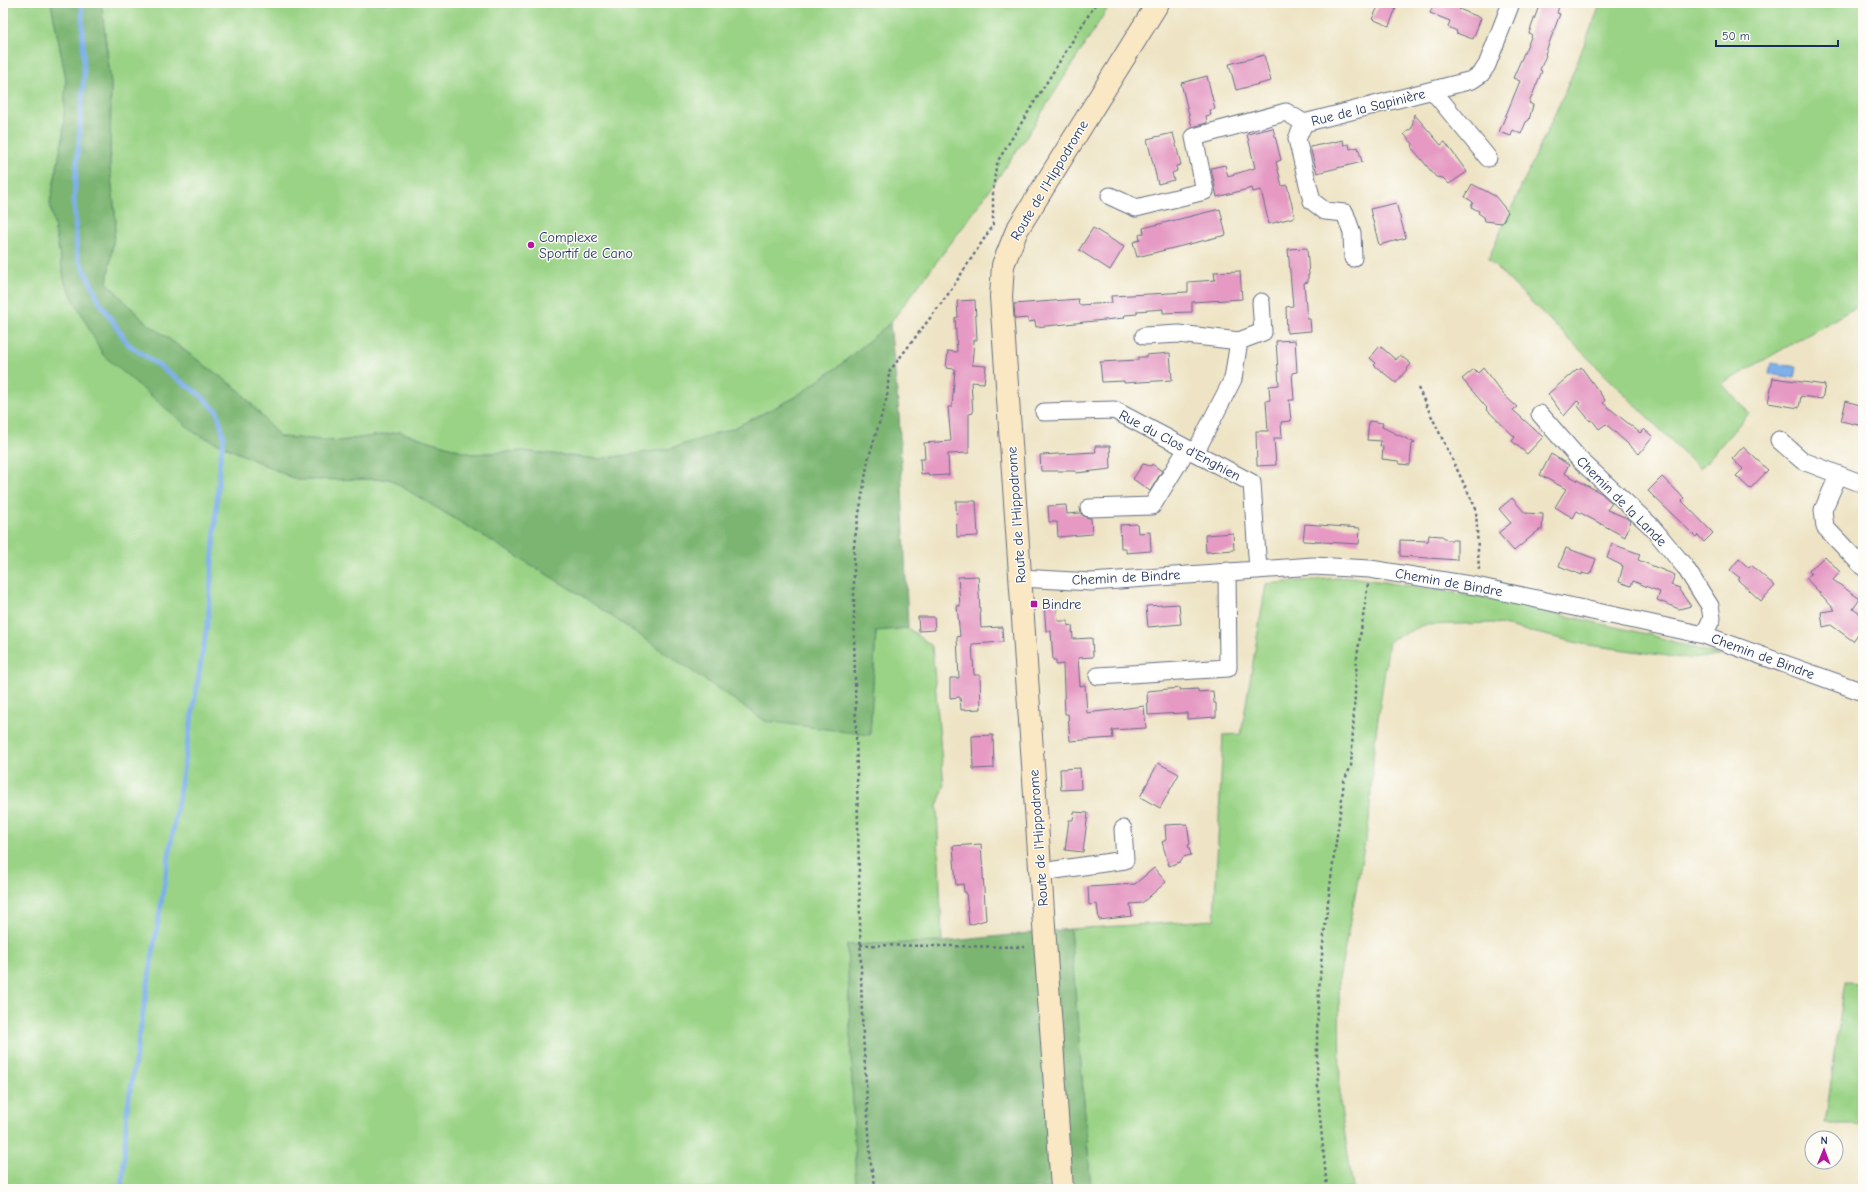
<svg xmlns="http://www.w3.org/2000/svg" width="1866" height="1192" font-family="'Comic Neue',sans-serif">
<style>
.green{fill:#9ad385;stroke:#5a8172}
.forest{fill:#7bb572;stroke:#4b7268}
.water{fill:#7eb0ea;stroke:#4c70a4}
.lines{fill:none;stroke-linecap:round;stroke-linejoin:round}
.stream{stroke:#7eb0ea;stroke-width:5}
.building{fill:#e599c3}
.street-casing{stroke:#656e82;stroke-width:19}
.secondary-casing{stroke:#656e82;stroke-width:24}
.path{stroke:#656e82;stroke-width:2.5;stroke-dasharray:3 3;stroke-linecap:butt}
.street{stroke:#fff;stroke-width:17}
.secondary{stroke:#fae7c3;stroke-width:22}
.poi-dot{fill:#b5179e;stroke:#fdfcf7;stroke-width:1.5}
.labels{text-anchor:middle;stroke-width:3;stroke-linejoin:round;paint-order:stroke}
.street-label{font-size:14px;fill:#1b2f5e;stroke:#fdfcf7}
.poi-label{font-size:14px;fill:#1b2f5e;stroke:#fdfcf7;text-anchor:start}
</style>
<rect width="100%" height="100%" fill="#fdfcf7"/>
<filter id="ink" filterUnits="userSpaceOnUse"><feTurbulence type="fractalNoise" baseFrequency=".025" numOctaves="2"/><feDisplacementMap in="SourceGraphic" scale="8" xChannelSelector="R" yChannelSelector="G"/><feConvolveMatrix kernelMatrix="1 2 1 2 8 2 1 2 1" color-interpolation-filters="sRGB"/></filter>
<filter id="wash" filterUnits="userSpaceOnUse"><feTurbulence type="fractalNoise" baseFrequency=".012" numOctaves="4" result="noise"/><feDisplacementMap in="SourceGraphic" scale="16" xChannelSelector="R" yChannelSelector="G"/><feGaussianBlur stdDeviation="0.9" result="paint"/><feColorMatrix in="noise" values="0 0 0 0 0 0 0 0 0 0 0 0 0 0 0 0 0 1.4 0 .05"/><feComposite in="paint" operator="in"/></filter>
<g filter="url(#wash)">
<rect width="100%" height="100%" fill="#eee4c5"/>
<path class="green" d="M3,3H51L66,79L63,137L50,203L65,283L195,433L297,480L389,479L576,592L870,735L876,631L908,628L932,646L944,787L937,806L942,942L847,945L856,1189H3Z
M101,3H1111L1027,136L966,223L890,323L839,366L794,398L734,428L669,449L599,459L523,451L472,454L400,432L340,441L280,437L240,391L143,320L107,283L116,222L110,168L111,83Z
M1601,3H1863V303L1722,384L1749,413L1700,469L1488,259L1565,92Z
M1350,577L1482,597L1651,635L1721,656L1689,659L1582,644L1495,623L1423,625L1389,641L1374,747L1369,821L1339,979L1340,1102L1353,1189H1091L1070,929L1214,920L1223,735L1241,734L1266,584Z
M1845,982L1863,983V1124H1825Z"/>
<path class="forest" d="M51,3H101L111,83L110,168L116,222L107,283L143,320L240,391L280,437L340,441L400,432L472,454L523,451L599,459L669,449L734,428L794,398L839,366L890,323L899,414L908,628L876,631L870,735L765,721L576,592L389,479L298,480L195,433L103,355L65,283L50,203L63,137L66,79Z
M1070,929L1091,1189H856L847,945L942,942Z"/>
<path class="water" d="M1771,363L1797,367L1795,378L1769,374Z"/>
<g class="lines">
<path class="stream" d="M80,3L82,10L84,76L74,198L77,255L101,304L128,344L199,394L217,411L224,437L220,460L208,619L127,1110L122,1189"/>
</g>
<g id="blocks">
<path class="building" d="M1380,3H1398L1389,26L1372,19Z
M1434,3H1461L1459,9L1481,18L1473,39L1456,33L1457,31L1448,27L1450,21L1430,13Z
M1543,3H1560L1557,13L1560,14L1545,54L1546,55L1540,70L1542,71L1529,103L1533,105L1529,120L1526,122L1521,134L1513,130L1511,136L1499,132L1520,81L1513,78L1532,35L1529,33L1539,6L1542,7Z
M1264,55L1271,81L1236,90L1229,64Z
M1207,76L1215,109L1210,110L1211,115L1206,116L1207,123L1192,127L1181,83Z
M1414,114L1441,145L1445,142L1467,172L1449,184L1443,178L1436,177L1412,148L1413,144L1404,134L1412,128Z
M1273,128L1281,160L1276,162L1282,186L1287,185L1295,217L1269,224L1261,190L1253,192L1252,188L1217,197L1211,168L1225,165L1228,176L1255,168L1247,134Z
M1173,133L1181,165L1176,166L1177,171L1172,173L1174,180L1158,184L1147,139Z
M1343,140L1344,145L1349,144L1350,149L1358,147L1362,162L1317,173L1310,147Z
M1472,184L1495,196L1508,212L1502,223L1485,221L1484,217L1478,213L1479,211L1471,207L1473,202L1465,197Z
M1396,203L1406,238L1379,245L1370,209Z
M1220,209L1226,235L1137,257L1133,242L1140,240L1139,235L1144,233L1143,228Z
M1093,228L1124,247L1110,270L1079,250Z
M1307,248L1309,275H1308V282L1304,283L1307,319H1310L1311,331L1287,333L1286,307L1293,306L1288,249Z
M1240,271L1242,299L1192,302V312L1163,313V309L1137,311V314L1125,315L1124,318L1036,327L1035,321L1028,322V318L1015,319L1014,304L1078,299L1079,305L1112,303L1111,296L1188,292V282L1215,280L1214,272Z
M975,300L977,340H974L972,365L986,366L984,383L971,382L973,413L969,414V453L948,454L949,475L928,476V473L921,474L920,459H925L924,443L951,441L948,407H952L955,369L946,368L948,351L957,352L955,318L958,317L957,301Z
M1295,340L1297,372L1292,373L1294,400H1289L1291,421L1281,422L1282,438H1274L1276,465L1257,466L1256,431H1268L1266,401L1270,400L1269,386L1279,385L1276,341Z
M1380,346L1396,360L1400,355L1411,364L1396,383L1374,365L1376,363L1370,358Z
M1170,353L1172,380L1124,383V381L1102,382L1100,362L1138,360V357H1146V355Z
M1581,367L1605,400L1603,403L1640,433L1644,429L1653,437L1639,454L1606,424L1599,429L1592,420L1590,421L1578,406L1580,403L1577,401L1564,416L1548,394L1577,369L1578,370Z
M1483,368L1503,394L1517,407L1513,410L1543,437L1527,454L1512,441L1515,437L1486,409L1487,408L1462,379L1474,369L1478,373Z
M1773,378L1825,385L1822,399L1801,396L1799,408L1768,403Z
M1846,401L1863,406V426L1841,421Z
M1369,421L1383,423L1382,427L1415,443L1412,444L1410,465L1400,464L1398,461L1382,459L1383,446H1380L1381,441L1367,440Z
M1095,446H1110L1111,469L1076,473V471H1041L1040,455L1096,452Z
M1743,447L1768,470L1750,489L1736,476L1743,469L1732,459Z
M1551,454L1569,465L1564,473L1601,493L1612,503L1607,510L1627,518L1631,521L1625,537L1577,511L1573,518L1555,507L1566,489L1540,475Z
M1143,464L1151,466L1152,464L1162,471L1150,491L1133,479Z
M1662,477L1679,493L1684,499L1682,501L1713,533L1704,542L1698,535L1696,537L1648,491Z
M1512,498L1525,513L1543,514L1542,530H1539L1514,551L1498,533L1511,523L1499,509Z
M956,501H976L978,536L957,537Z
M1066,505L1067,514L1080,513L1085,517L1091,518L1092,534L1058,537L1057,522H1049L1048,506Z
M1137,524L1138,533L1150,532L1151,551L1126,553V548H1121L1120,525Z
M1305,524L1360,528L1359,544L1303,541Z
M1233,533L1234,550L1206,552L1205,535Z
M1429,535L1442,536L1447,540H1457V560L1400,556V540L1428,541Z
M1612,544L1640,554L1638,560L1675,575L1671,585L1680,588L1679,590L1691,606L1679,609L1657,600L1660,592L1633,581L1631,586L1619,582L1623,566L1607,558Z
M1566,548L1596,559L1590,575L1582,573V575L1559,566Z
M1825,556L1840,572L1833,580L1860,599L1853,609L1863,616V637L1858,634L1853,641L1831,625L1823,627L1821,612L1835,610L1806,578L1811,574L1809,571Z
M1739,559L1749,568L1751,565L1775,586L1761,601L1738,580L1740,578L1730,570Z
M978,576L981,628L1002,627L1003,642L972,644L974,675H980L981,709L961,710L960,697L950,698V678H959L957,637L960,636L957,606H960L958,577Z
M1056,602L1058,621H1068V626L1072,625L1073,639L1092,638L1093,657L1078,658L1080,686L1085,685L1087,713L1144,706L1146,728L1112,730L1113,738L1070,741L1068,714H1065L1063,664L1056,665V660H1053L1051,631H1046L1044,603Z
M1179,604L1181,624L1148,627L1146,606Z
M918,617H934L935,630L919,631Z
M1180,688V690L1198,689V692L1213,691L1214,703H1216V717L1187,719V713H1182L1148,715L1147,691Z
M993,735L994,768L973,769L972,736Z
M1158,763L1179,774L1160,808L1140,797Z
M1080,768L1081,789L1061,790L1060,769Z
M1074,812L1088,813L1083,852L1065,850L1069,820H1073Z
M1187,824L1190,844L1188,845L1191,855L1183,857L1180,862L1169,866L1162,842L1166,840L1165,825Z
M981,844L986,920L969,925L966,892H964L963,884L956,885L953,846Z
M1154,868L1166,882L1142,903L1130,904L1132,916L1099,920L1097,904L1089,905L1088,887L1135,884Z"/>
</g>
</g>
<g filter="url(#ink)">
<use href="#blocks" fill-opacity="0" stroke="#656e82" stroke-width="1"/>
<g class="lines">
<g class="street-casing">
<path id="street" d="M1433,91L1488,158
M1304,123L1297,139L1312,201L1325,211L1345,213L1352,233L1353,258
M1110,196L1136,208L1205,191L1194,137L1286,112L1304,123L1472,80L1481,74L1487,65L1511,3
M1144,336L1179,334L1239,341
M1044,412L1114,410L1252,483L1258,570
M1540,414L1580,460L1651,526L1685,567L1710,606L1712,618L1704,635
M1779,440L1803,461L1863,484
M1195,453L1233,379L1239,341L1263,332L1261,302
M1838,476L1823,510L1825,527L1863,567
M1089,508L1152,506L1187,449
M1021,578L1091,582L1313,566L1370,569L1476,586L1704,635L1863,692
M1098,676L1228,668L1227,571
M1041,872L1125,860L1123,829"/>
</g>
<g class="secondary-casing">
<path id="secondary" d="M1062,1189L1001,297L1003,265L1017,230L1158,3"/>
</g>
<path class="path" d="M1418,388L1476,509L1479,571
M860,945L1027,947
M876,1189L871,1166L862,1017L854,633V544L868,460L887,397L889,372L949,293L993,225V191L996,167L999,159L1096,3
M1327,1189C1323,1145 1317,1100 1317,1056C1316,964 1333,872 1344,781L1351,766L1357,657L1368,584"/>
<use href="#street" class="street"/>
<use href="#secondary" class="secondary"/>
</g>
</g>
<g class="poi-dot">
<circle cx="531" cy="245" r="4"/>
<rect x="1030" y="600" width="8" height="8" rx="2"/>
</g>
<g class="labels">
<g class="street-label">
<text transform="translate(1368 107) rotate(-14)" y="5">Rue de la Sapinière</text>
<text transform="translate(1049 180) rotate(-59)" y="5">Route de l'Hippodrome</text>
<text transform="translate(1180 445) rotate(28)" y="5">Rue du Clos d'Enghien</text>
<text transform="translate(1622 501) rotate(45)" y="5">Chemin de la Lande</text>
<text transform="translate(1016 515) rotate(-94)" y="5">Route de l'Hippodrome</text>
<text transform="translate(1126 577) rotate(-3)" y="5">Chemin de Bindre</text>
<text transform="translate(1449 582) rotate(10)" y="5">Chemin de Bindre</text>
<text transform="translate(1763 656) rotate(20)" y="5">Chemin de Bindre</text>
<text transform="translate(1038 838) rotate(-94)" y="5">Route de l'Hippodrome</text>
</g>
<g class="poi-label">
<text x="539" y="242">Complexe<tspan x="539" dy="16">Sportif de Cano</tspan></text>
<text x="1042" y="609">Bindre</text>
</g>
</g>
<rect width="1866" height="1192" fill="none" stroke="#fdfcf7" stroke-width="16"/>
<g transform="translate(1824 1150) rotate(1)"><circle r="19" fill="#fdfcf7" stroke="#a3aaba"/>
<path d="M0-3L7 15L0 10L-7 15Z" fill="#b5179e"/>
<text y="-6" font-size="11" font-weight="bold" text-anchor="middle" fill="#1b2f5e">N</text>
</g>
<path d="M1716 40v6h122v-6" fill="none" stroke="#1b2f5e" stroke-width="2"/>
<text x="1722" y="40" font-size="12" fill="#1b2f5e" stroke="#fdfcf7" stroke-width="3" paint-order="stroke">50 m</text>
</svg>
